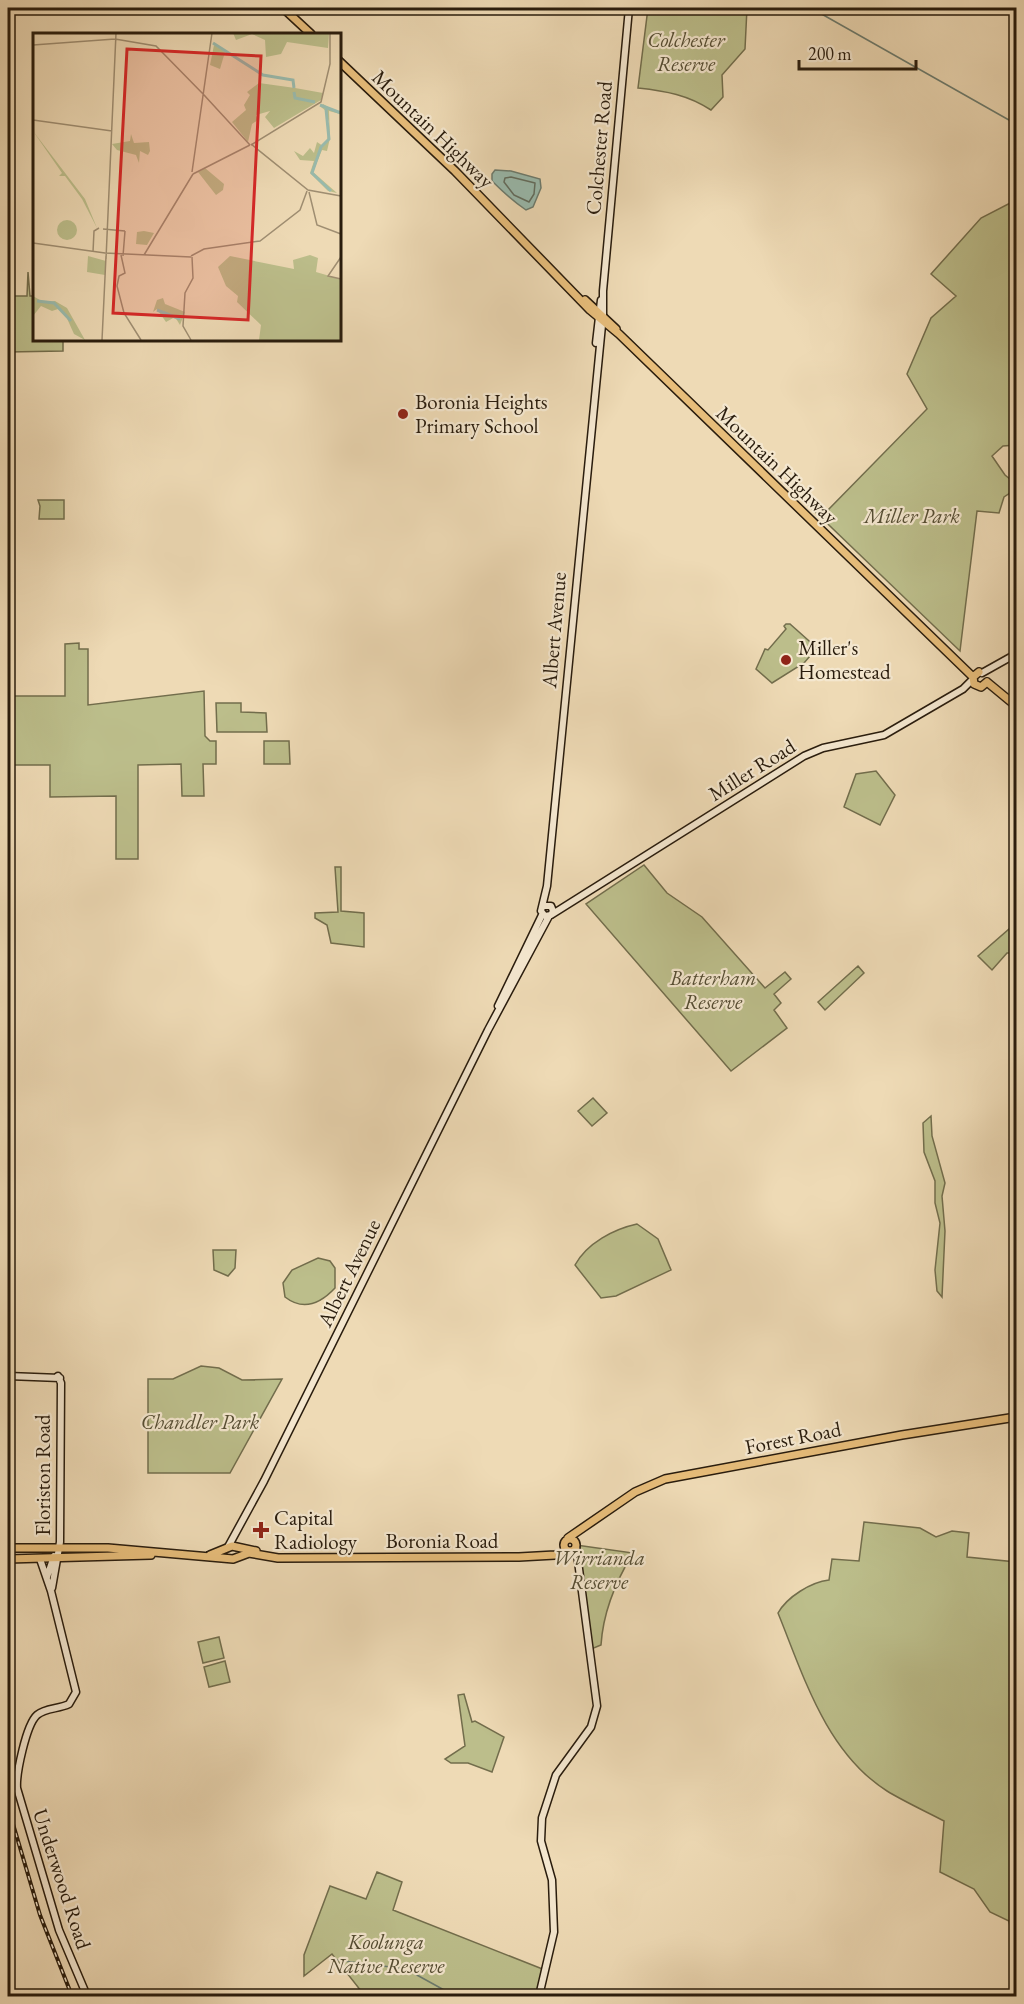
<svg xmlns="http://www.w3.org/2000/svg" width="1024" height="2004" font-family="'EB Garamond',serif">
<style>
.green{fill:#bcbe8b;stroke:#726d4c;stroke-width:1.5}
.water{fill:#99bbae;stroke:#6c7b6e;stroke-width:1.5}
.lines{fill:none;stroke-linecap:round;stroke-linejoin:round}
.shore{stroke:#616c5e;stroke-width:1.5}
.stream{stroke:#6c7b6e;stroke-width:1.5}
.secondary-casing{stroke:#291c0d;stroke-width:9}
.primary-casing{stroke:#291c0d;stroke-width:10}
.secondary{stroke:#f4e7cf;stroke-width:6}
.primary{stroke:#e7bd7a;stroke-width:7}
.rail-casing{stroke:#291c0d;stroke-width:4}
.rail{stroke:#f4e7cf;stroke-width:1.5;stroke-dasharray:4.5;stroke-linecap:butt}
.poi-dot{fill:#8f2418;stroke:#f4e7cf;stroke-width:2}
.labels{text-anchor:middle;stroke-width:4.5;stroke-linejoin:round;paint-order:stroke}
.park-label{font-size:21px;font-style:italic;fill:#554d33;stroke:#f4e7cf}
.street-label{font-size:21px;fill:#291c0d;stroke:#f4e7cf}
.poi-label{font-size:21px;fill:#291c0d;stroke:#f4e7cf;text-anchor:start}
.inset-river{fill:none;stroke:#99bbae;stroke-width:3}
.inset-road{fill:none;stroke:#9f8e72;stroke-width:1.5}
.view{fill:#d62828;fill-opacity:0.15;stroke:#d62828;stroke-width:3}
.inset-edge{fill:none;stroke:#291c0d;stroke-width:3}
</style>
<rect width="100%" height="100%" fill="#eedab5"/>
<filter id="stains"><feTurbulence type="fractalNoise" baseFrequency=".00333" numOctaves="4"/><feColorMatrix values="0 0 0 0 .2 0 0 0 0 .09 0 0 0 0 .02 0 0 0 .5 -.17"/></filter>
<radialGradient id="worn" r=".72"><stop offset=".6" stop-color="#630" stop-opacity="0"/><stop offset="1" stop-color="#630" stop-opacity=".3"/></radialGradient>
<path class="green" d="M648,8H747L745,49L722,75L723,97L711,110C688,95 666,91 638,88Z
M1016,200V445L1003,446L992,456L1005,475L1016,484V489L1004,497L999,513L977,511L960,651L806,503L811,497L827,511L927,409L907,374L931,318L956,296L931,274L981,218Z
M28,272L30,296H34V339H63V351L8,352V296H27Z
M38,500H64V519H39L40,506Z
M786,624H790L817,648L804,663L772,683L756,669L765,649L768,650L786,629L784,626Z
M79,643V649H88V705L204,691L205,736L210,741H216V764H203L204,796H182L181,764L138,765V859H116V796L50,797V765H8V696H65V644Z
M216,703H241V712L266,713L267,732H217Z
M264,741H289L290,764H264Z
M876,771L895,795L880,825L844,807L856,774Z
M644,865L667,893L702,917L765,988L785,972L791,979L774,994L781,1003L774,1010L787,1028L731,1071L586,904Z
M335,867H341V911L364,913V947L331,943L327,925L315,918V913L338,912Z
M1016,923V953H1007L992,970L978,956Z
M858,966L864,973L825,1010L818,1002Z
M593,1098L607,1113L592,1126L578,1111Z
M931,1116L932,1136L945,1183L942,1196L945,1231L942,1297L937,1291L935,1270L940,1223L935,1203V1181L924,1152L923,1123Z
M637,1224L658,1239L671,1270L616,1296L601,1298L575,1265C587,1243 614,1229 637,1224Z
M213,1250H236L235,1268L228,1276L214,1270Z
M318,1258L330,1261L335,1268V1288C320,1304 303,1311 285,1297L283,1283L292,1270Z
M201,1366L219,1368L242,1380L282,1379L230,1473H148V1379H173Z
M864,1522L920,1528L936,1537L952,1531L969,1533L967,1557L1016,1562V1944L1013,1941L1009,1921L990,1912L974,1889L940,1872L944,1821C925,1811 905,1802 887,1791C826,1752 804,1677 778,1613C787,1597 811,1582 829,1580L832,1559L859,1561Z
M576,1545L633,1553C616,1581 603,1613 601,1645L589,1650Z
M219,1637L224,1658L203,1663L198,1642Z
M225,1661L230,1682L209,1687L204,1667Z
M464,1694L472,1722L475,1721L504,1737L492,1772L468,1763H451L445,1759L465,1746L458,1695Z
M377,1872L402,1882L393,1910L545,1970L539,1996H365L332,1954L304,1976V1955L330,1886L366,1899Z"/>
<path class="water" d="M495,170L511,171L540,179L541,188L533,207L526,210C513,201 503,192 492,181V174Z"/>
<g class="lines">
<path class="shore" d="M511,177L535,183L534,194L529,202L514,195L504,182L505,178Z"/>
<path class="stream" d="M811,8L1016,124
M336,1960L406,1969L455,1996"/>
<g class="secondary-casing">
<path id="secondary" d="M596,343L601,300
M982,673L1016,654
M543,906H551L553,911L551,915L545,916L541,911L547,886L603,315V291L629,8
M551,915L804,756L823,748L884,735L963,689L972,680
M498,1006L542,915
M8,1376L60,1378
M228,1547L264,1481L488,1030L549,916
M40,1559L51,1591L76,1692L69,1704C59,1709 45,1708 37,1715C26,1725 16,1774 17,1788L59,1930L87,1996
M47,1577L54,1556
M52,1588L60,1542L61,1383L58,1376
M539,1996L554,1932L552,1880L541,1841L542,1818L556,1775L591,1727L597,1706L576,1546"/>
</g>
<g class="primary-casing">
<path id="primary" d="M283,8L311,34
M339,61L455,171L590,310L619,334L973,677
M585,300L616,329
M979,672L973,677L974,684L981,687L987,682
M987,682L1016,706
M568,1538L635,1492L665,1479L902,1435L1016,1417
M564 1545a6 6 0 1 1 12 0a6 6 0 1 1-12 0Z
M8,1548H108L233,1559L249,1553L278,1558L519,1557L555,1555L568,1551
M210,1555L232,1546L256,1551
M8,1559L151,1555"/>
</g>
<use href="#secondary" class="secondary"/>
<use href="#primary" class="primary"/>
<g class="rail-casing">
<path id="rail" d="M8,1807L40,1915L72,1996"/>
</g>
<use href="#rail" class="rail"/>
</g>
<g class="poi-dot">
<circle cx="403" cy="414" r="6"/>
<circle cx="786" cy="660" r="6"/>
<path d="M258 1521h6v6h6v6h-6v6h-6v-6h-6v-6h6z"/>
</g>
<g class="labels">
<g class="park-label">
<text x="686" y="47">Colchester<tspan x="686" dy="24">Reserve</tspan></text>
<text x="912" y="523">Miller Park</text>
<text x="713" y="985">Batterham<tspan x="713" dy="24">Reserve</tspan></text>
<text x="200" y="1429">Chandler Park</text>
<text x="599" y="1565">Wirrianda<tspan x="599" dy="24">Reserve</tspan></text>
<text x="386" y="1949">Koolunga<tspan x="386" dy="24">Native Reserve</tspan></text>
</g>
<g class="street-label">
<text transform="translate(433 129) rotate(44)" y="7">Mountain Highway</text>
<text transform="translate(599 148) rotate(-85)" y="7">Colchester Road</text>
<text transform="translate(777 465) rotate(44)" y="7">Mountain Highway</text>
<text transform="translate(554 630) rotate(-85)" y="7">Albert Avenue</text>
<text transform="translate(752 770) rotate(-32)" y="7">Miller Road</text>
<text transform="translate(349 1273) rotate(-64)" y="7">Albert Avenue</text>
<text transform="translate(793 1438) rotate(-11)" y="7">Forest Road</text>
<text transform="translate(43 1475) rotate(-90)" y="7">Floriston Road</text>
<text x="442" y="1548">Boronia Road</text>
<text transform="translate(62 1879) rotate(72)" y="7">Underwood Road</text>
</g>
<g class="poi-label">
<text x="415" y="409">Boronia Heights<tspan x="415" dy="24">Primary School</tspan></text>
<text x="798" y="655">Miller's<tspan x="798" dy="24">Homestead</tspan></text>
<text x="274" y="1525">Capital<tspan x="274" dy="24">Radiology</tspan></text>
</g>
</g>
<g transform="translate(33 33)">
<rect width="308" height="308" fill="#eedab5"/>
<path d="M200,0H296L295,15L254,9L248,21L233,24L232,7L219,1L203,7ZM181,12L192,19L187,36L177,32ZM226,50L262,55L290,60L288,67L241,95L232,84L237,78L223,82L225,87L219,91L215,109L199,89L213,77L211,72L217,62L214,59ZM290,71L307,81L296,78L297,105L294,118L289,117L280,139L304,160L295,158L277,140L281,128L267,127L261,118L270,123L277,115L281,120L284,109L290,113L294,109L296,90L293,78L288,74ZM0,98L52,166L64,195L49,166L32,143H26L29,140ZM98,101L101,110L116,109L117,118L115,122L107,118L106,130L103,122L84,117L79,111L97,108ZM172,135L191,151L190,157L183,162L165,139ZM24 197a10 10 0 1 1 20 0a10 10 0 1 1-20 0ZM111,198L121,200L114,212L103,211L104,199ZM277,222L285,225L283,239L307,246V307H226L228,292L204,269L205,263L193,253L185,234L197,223L261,236L260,227ZM55,223L73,228L72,242L66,241L65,249L66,241L54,239ZM0,263L12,270L22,268L34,275L52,307L41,301L32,281L25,276L19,278L8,273L0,283ZM130,265L132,271L152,279L147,292L142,284L133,289L124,276L120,279L124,267Z" fill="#bcbe8b"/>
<path class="inset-river" d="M180,10L230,42L260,47L261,55M261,59L262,65L282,69M287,72L308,80M293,76L296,106L288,114L279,140L298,158M4,268L21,270L38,288M124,277L147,286"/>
<path class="inset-road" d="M0,12L82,6L123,13L173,64M171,62L217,112M0,87L79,98M218,111L275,157L308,163M218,112L288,69L297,31V0M159,139L179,0M160,141L217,112M276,159L284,192L308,201M70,196L92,198M0,210L72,220L158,224M60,219L61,198L66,195M88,222L92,240L86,243L84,253L91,280L108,307M111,222L160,141M90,223L92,198M158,223L171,216L227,208L267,177L274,158M308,224L295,243L308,246M73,226L83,0M69,307L73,223M158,307L150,293L152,260L160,245L159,224"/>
<path class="view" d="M94,16L228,23L215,287L80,280Z"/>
<rect width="308" height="308" class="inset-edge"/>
</g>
<rect width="1024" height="2004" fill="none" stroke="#eedab5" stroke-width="30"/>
<rect x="9" y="9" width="1006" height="1986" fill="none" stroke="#291c0d" stroke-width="3"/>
<rect x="15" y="15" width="994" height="1974" fill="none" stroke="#291c0d" stroke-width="1.5"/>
<path d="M799 60v9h117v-9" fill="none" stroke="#291c0d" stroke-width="3"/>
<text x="808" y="60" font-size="18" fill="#291c0d" stroke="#f4e7cf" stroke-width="4.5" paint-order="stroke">200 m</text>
<rect width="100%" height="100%" filter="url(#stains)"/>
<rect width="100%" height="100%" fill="url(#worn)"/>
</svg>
